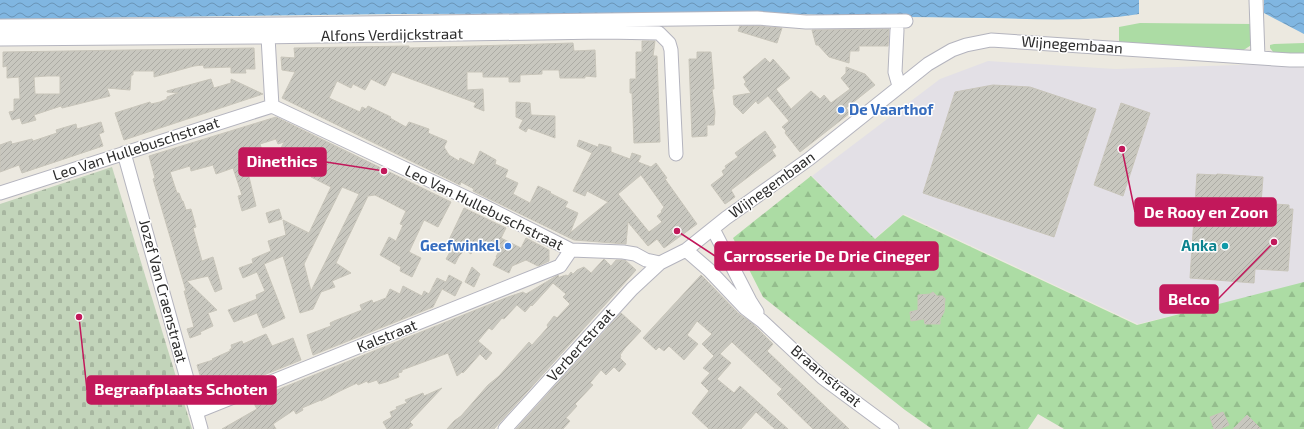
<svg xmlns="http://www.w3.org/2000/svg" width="1304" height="429" font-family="'Exo 2',sans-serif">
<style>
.industrial{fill:#e3e0e6}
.grass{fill:#acdca4}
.forest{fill:url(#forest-firs)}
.cemetery{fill:url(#cemetery-stones)}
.water{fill:url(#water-waves)}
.building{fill:url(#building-hatch);stroke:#c8c5ba;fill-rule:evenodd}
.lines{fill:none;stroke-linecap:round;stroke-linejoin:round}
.minor-casing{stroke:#b4b4be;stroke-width:15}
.minor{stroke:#fff;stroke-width:13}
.shop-dot{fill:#3f7fe0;stroke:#fff;stroke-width:1.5}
.culture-dot{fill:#0f9aa8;stroke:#fff;stroke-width:1.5}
.labels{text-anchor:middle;stroke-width:3;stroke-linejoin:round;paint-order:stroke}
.street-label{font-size:15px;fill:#2c2c2c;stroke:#fff}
.shop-label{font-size:15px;font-weight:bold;fill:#366cbe;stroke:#fff;text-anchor:start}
.culture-label{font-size:15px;font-weight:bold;fill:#0d838f;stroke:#fff;text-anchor:end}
.leader{fill:none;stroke:#c2185b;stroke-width:1.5}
.callout-dot{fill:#c2185b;stroke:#fff;stroke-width:1.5}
.callout{fill:#c2185b;stroke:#c2185b;stroke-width:1.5}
.callout-label{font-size:16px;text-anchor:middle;font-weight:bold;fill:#fff}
</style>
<defs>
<pattern id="forest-firs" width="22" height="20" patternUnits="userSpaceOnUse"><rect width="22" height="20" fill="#acdca4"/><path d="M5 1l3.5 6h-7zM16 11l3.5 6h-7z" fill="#94bd8d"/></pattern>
<pattern id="cemetery-stones" width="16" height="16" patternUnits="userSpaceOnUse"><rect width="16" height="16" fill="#c2d4ba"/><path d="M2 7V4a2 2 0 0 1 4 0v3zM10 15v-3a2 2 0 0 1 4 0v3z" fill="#a7b6a0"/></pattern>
<pattern id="water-waves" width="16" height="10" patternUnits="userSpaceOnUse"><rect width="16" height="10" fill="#80b6e1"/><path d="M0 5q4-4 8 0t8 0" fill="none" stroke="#6994b7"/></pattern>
<pattern id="building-hatch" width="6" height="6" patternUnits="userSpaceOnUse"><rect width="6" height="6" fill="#c8c7bf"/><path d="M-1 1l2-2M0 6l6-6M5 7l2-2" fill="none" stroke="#acaba4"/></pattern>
</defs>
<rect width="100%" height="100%" fill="#ece9e0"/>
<path class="industrial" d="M988,61L1116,69L1268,64L1304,68V283L1138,324L904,214L874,239L812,176L940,79Z"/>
<path class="grass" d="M1140,23L1253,24V44L1242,51L1119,43V27Z
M1304,43V53H1274L1270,48V45L1274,44Z"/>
<path class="forest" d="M811,176L875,239L903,215L1137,325L1304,282V429H1064L1038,414L1028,429H932L905,410L763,297L733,238Z"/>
<path class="cemetery" d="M112,167L192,429H0V204Z"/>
<path class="water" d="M0,0H1139V14C1089,22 1036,19 985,18C916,17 848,17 779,13L395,14L0,19Z
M1264,0H1304V34L1264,13Z"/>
<path class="building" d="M740,26H757L782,28L777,43L738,31Z
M889,29L888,46H859V51H850L849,63L829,57L818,45H816L812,30Z
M642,41H655L653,56H657L660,142L634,143L632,93H630V79H636V52H642Z
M573,43L574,51L595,50L596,77L585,76V78H560L559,70H542V74L520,75V82H509V77H483V72H467V90L483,89L484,111L474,107L476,103L392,72L385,86L371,79L365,90L353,84L351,88L337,81L329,98L360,112L362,107L366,109L368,106L391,117L390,118L406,127L409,122L429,129L428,133L447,141L444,147L449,155L459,161L460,158L474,165L480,151L496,160L495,164L508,170L505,177L518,183L513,194L530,203L538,186L551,192L550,193L568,202L565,207L578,213L570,233L608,202L587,191L585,196L573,191L592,153L577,146L579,140L598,147L599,144L611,147V152L630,159L632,153L641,156L638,162L651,167L656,163L667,178L665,179L697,224L664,248L657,239L648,246L628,222L626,244L574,240L473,191L474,189L461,182L460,185L450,180L282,98L295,72L282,70L281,57L295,58L294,48L409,46V48ZM641,175L664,207L661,211L662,212L657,216L662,222L649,232L618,194Z
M254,48L255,69H245L246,73H231V67L204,68L203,65L194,66L154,77V71H133V75H131L130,90L107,88L110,96L62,108L61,106L34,115L36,120L22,124L20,118L12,120L9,112L14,111V99H20L19,77L7,78V66L3,67V52ZM47,76H60V94H35L34,77Z
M697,52H711L714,89H712L715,112L714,125H707V136L692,137L689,59H697Z
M765,58L770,63L773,59L790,78L776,89L791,109L811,91L820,99L824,95L831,103L850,89L841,78L846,73V67L865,74L875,85L846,108L850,113L800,152L785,133L786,131L782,127L789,121L768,96L758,104L756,101L743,114L734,105L733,96L751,93L744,84L746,82L743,77Z
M211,79L214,88L231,83V79L263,94L124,140L115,113L150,102L151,104L160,102L167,99V97L178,93L167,92V91Z
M993,85L1030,87L1096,109L1054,237L923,193L955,92Z
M516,102L530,103L531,115L555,116V138L528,128L526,132L519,128L523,120L516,117Z
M1121,103L1150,113L1123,196L1094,185Z
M276,117L451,202L438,227L424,220L409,252L421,258L412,277L400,271L401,267L380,255L389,237L396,241L403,225L400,224L406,211L375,195L368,196L336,263L351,273L332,281L335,287L321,292L313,309L300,313L283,256L264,264L285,318L263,328L257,313L234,322L228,310L257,299L256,295L265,291L257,272L243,278L239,268L253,263L252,259L271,251L268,241L286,235L283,220L309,233L331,187L311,177L312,174L298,166L300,162L279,152L284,142L278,144L276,139L260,144L262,150L244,156L256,206L242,211L238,196L242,195L233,168L216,174L213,165L191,171L190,166L170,172L177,193H179L182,201H183L186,210L191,209L196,227L193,228L202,261L213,257L222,289L215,292L208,276L187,281L217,310L208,313L213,326L200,332L201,334L190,338L187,329L194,327L184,291H186L153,179L155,178L149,156ZM342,187L359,194L311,291L304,264Z
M101,122L104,132L99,134L103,146L22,173L19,165L0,172V145L11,141L12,144L32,139L33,141L57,133L56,130L76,124L77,129Z
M765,131L776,147L772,150L776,156L731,190L735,197L725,204L711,185L724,175L722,171L726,168L725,166L738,157L735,153Z
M1197,174L1216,175L1217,174L1263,177L1261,203L1289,205V209H1293L1288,271L1255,269L1254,283L1190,278Z
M464,208L506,228L501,238L521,248L526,238L549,250V261L538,266L526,260L512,266L509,273L493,265L497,257H496L500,249L485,241L482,247L476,244L471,254L465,250L459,256L455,264L446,259L454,245L448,242Z
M279,209L282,219L269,223L266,213Z
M604,259L611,266L616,260H625L636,270L494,429H447L454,421L461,416L488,385L499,376L529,342L532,345L548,327L547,325L554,316L557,318L570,304L563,297L566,294L553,283L532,306L531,305L525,312L517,305L504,319L502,318L492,330L489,328L478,341L492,353L486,360L480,354L465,371L463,373L462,372L457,376L448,353L402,370V372L398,373L399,377L386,382L379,384L377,380L368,383L367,381L358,385L357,383L340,391L321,401V400L302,408L303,410L296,414L294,410L273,424L276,429H222L257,409L252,400L508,297L523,292L526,294L558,275L559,276L557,278L566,275L568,276L571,272L573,274L577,270L584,267L591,273Z
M472,267L480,274L474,287L465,282Z
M449,275L462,282L455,296L442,289L433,307L313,355L307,335L331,326L330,323L334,321L362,310L360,305L372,300L373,303L386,298L390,289L400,294L403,286L422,296L424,291L429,294L437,278L446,282Z
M701,275L739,314L752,323L773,344L767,351L849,429H813L777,394L782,389L732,342L720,354L731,363L717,379L734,393L740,386L788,429H775L756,412L741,429H709L692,413L709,391L701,383L710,373L703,368L714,356L702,344L712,334L697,321L687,335L698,344L684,360L669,346L664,351L659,347L656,350L643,338Z
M933,292L937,296H943V298H945L944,312L940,319V324H925L924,319L911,321L910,312L918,310V295L930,294Z
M621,313L641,331L625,348L620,355L621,356L620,358L626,364L619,372L614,367L606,375L601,370L590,383L593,385L575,404L577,406L566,418L570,421L563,429H516Z
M266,334L272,346L293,338L301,360L207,398L197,365L213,360L212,359L230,351V349H232L231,345L242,341L243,344Z
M442,388L410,422L413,425L408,429H387L383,422L392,417L390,412L397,409L396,407L407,403L405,400L423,393L424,396Z
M1223,412L1229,425L1220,429H1214L1210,417Z
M1247,415L1261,429H1233Z"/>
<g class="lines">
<g class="minor-casing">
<path id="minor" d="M1256,0L1258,57
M0,26L282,24L757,18L806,22L906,21
M897,30L895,72L899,86
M268,37L272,106
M0,39L257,37L604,32L659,33L669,43L671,50L676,154
M124,153L201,429
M0,193L272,106L482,205L571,250L623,252L635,254L646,260L660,263
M713,229L750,301L757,312
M686,250L709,270L745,308L762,321L823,378L892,429
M196,412L560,266L571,250
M505,429L632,289L660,263L686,250L726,218L809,159L928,64L952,50L966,45L991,40L1290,60H1304"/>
</g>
<use href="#minor" class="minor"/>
</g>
<g class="shop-dot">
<circle cx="841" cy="110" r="4"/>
<circle cx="508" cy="246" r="4"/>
</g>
<circle class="culture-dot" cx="1225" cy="246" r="4"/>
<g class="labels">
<g class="street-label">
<text transform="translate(392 35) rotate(-1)" y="5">Alfons Verdijckstraat</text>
<text transform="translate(1072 45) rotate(4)" y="5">Wijnegembaan</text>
<text transform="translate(136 149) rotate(-18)" y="5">Leo Van Hullebuschstraat</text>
<text transform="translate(772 185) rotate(-36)" y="5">Wijnegembaan</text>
<text transform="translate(484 208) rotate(26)" y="5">Leo Van Hullebuschstraat</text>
<text transform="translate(163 291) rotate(75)" y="5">Jozef Van Craenstraat</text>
<text transform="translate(387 336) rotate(-22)" y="5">Kalstraat</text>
<text transform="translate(581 345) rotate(-48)" y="5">Verbertstraat</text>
<text transform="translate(826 376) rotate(40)" y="5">Braamstraat</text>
</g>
<g class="shop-label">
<text x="849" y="115">De Vaarthof</text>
<text x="500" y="251" text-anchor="end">Geefwinkel</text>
</g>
<g class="culture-label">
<text x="1217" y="251">Anka</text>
</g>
</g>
<path class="leader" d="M384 171L326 162M1122 149L1135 212M677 231L715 256M1274 242L1218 299M79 317L87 390"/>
<g class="callout-dot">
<circle cx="384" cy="171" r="4"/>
<circle cx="1122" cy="149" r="4"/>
<circle cx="677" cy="231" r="4"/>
<circle cx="1274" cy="242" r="4"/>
<circle cx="79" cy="317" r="4"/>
</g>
<g class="callout">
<rect x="239" y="148" width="87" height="28" rx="4"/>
<rect x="1135" y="198" width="141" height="28" rx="4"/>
<rect x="715" y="242" width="223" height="28" rx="4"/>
<rect x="1160" y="285" width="58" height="28" rx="4"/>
<rect x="87" y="376" width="189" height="28" rx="4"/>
</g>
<g class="callout-label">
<text x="282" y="167">Dinethics</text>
<text x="1206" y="218">De Rooy en Zoon</text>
<text x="827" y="262">Carrosserie De Drie Cineger</text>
<text x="1189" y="305">Belco</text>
<text x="181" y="395">Begraafplaats Schoten</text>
</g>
</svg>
